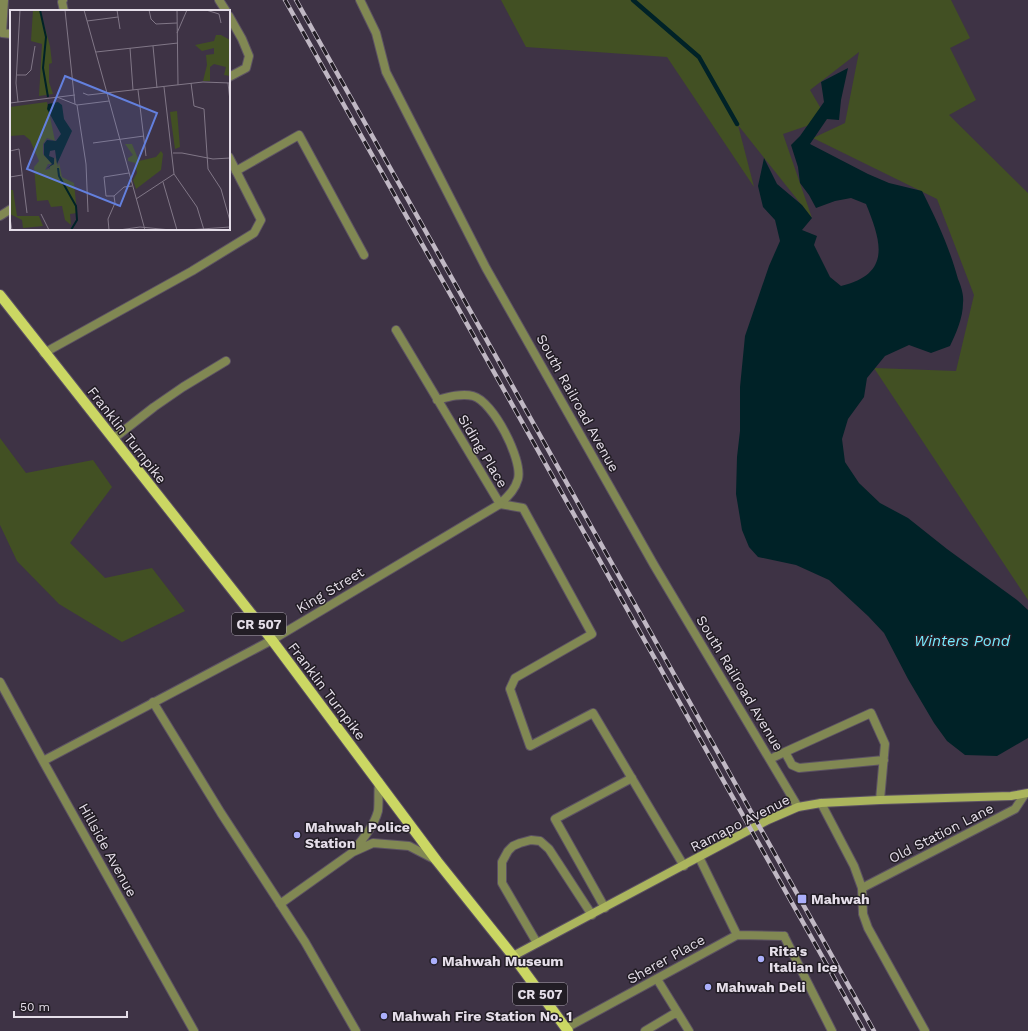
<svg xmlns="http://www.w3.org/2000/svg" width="1028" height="1031" font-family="'Work Sans',sans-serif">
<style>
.green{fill:#425023}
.water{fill:#002227}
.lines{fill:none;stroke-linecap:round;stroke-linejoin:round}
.stream{stroke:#002227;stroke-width:4.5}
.lane-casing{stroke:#5c5263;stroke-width:10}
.street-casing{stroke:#5c5263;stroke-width:10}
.secondary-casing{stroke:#5c5263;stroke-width:10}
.primary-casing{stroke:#5c5263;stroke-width:12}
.lane{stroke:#818853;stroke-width:8}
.street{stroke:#818853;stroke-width:8}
.secondary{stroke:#abb55d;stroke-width:8}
.primary{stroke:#cbd763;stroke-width:10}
.rail-casing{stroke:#c0b8c4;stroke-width:4.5}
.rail{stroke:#221d25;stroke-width:3;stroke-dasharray:9;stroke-linecap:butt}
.poi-dot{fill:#abaffb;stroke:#221d25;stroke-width:1.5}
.labels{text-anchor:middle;stroke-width:3;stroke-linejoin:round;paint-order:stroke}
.shield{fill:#221d25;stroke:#aaa4ae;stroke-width:1}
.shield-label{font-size:13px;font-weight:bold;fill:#e5dee9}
.street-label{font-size:14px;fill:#e5dee9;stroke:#221d25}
.poi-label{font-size:14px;font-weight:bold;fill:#e5dee9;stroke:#221d25;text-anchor:start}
.water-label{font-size:15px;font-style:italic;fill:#76ebff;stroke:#221d25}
.inset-river{fill:none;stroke:#002227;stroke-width:2}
.inset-road{fill:none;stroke:#817787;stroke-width:1}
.view{fill:#6380de;fill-opacity:0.15;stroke:#6380de;stroke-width:2}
.inset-edge{fill:none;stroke:#e5dee9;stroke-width:2}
</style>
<rect width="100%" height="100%" fill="#3e3345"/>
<path class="green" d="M501,0H951L970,38L950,48L976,100L949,115L1028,193V600L874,368L956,371L974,295L937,199L813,138L845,123L859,52L810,90L827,119L783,134L812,218L738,125L754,187L667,57L526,47Z
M0,438L26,473L93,460L112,487L70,543L105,578L152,568L185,611L122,642L59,604L17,561L0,525Z"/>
<path class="water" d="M848,68L841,100L839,120L827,119L810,144L868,174L889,183L922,191C937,221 949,246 958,279C961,286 964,295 963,303C963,318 956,333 950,346L931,353L909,345L885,356L867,378L864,397L848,419L842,439L845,462L859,483L880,503L908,518L947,549L1017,600L1028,610V738L997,756L965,755L947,741L934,723L908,679L884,633L868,616L829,580L796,565L758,557L749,547L742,530L736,494L737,457L740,431V387L745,336L769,266L780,241L775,220L763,207L758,186L764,158L777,184L802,205L812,218L802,230L817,236L814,245L830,277L841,286C891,274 882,243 866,204L851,198L835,201L816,208L809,195L800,183L798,167L791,145L800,136L824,102L821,82Z"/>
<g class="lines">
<path class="stream" d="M633,0L699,57L737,124"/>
<g class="lane-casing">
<path id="lane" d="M4,0L2,33L11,34
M219,0L226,11
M229,16L242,39L249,56L246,68L229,77
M236,171L299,135L364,255
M396,330L500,504L523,508L592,634L515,678L510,689L530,746L593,713L684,866
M437,400C448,397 462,393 473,396C493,401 523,460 518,479C515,490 508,496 500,504
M113,439L154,407L183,387L226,361
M153,702L221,813L305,942L356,1031
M770,759L785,752
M880,800L885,744L871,713L785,752L792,765L799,768L884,760
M353,851C363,839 374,826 378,811C379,802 378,792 379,782
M280,904L353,852L373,843L409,846L436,860
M605,908L555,819L632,778
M784,936L832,1031
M537,943L502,883V862L508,851L513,846L520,843L531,840L540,841L549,849L592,915
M657,979L689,1031
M645,1031L677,1012"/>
</g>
<g class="street-casing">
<path id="street" d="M63,0L62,2L64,11
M360,0L376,33L386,72L486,268L654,565L798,807
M0,216L11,209
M44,353L192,271L254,233L261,220L229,157
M0,682L43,761L194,1031
M43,761L272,640L500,504
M821,803L854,866L862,888L863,914L868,928L925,1031
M699,857L737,935
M862,888L1015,809L1025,794
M566,1028L737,935L784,936"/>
</g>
<g class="secondary-casing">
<path id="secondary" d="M513,956L768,820L798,807L821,803L880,800L1011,796L1028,793"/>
</g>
<g class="primary-casing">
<path id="primary" d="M0,295L272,640L437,861L513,956L568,1031"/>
</g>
<use href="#lane" class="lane"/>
<use href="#street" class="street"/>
<use href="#secondary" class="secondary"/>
<use href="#primary" class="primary"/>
<g class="rail-casing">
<path id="rail" d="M285,0L864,1031
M296,0L874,1031"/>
</g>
<use href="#rail" class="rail"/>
</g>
<g class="poi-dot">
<circle cx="297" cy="835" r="4"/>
<rect x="797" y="894" width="10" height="10" rx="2"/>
<circle cx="761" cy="959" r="4"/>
<circle cx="434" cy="961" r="4"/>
<circle cx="708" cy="987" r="4"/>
<circle cx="384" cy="1016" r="4"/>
</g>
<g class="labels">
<g class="shield">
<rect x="232" y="613" width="54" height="22" rx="3"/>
<rect x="513" y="983" width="54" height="22" rx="3"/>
</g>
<g class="shield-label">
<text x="259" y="629">CR 507</text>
<text x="540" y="999">CR 507</text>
</g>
<g class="street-label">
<text transform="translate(578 403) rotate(61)" y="5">South Railroad Avenue</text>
<text transform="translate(127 435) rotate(52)" y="5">Franklin Turnpike</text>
<text transform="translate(483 451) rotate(59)" y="5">Siding Place</text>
<text transform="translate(330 590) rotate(-31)" y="5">King Street</text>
<text transform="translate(740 683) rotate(59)" y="5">South Railroad Avenue</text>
<text transform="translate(327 691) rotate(53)" y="5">Franklin Turnpike</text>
<text transform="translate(740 823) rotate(-27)" y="5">Ramapo Avenue</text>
<text transform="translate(941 833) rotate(-27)" y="5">Old Station Lane</text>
<text transform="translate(108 850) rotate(61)" y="5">Hillside Avenue</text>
<text transform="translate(666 959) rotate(-29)" y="5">Sherer Place</text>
</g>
<g class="poi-label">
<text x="305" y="832">Mahwah Police<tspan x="305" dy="16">Station</tspan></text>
<text x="811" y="904">Mahwah</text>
<text x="769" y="956">Rita's<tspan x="769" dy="16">Italian Ice</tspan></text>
<text x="442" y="966">Mahwah Museum</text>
<text x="716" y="992">Mahwah Deli</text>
<text x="392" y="1021">Mahwah Fire Station No. 1</text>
</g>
<g class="water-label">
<text x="962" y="646">Winters Pond</text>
</g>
</g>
<g transform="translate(10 10)">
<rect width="220" height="220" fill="#3e3345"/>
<path d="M23,0H30L40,36L42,53L39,54V72L43,84L29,86L32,34L21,31ZM206,25H211L220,30V66L214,65L216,57L204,54L200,57V71H193L197,55L196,45L204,44V38L192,41L185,35L204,31ZM37,92L45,131L37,128L33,134V144L42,154H38L35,160L40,159V155H44L45,147L48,157L49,152L52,167L64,173L67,203L60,204L61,215L55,210L52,196L41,197L38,190L27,191L24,157L29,151L20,130L14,125L0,126V97ZM167,101L170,137L165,139L160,102ZM115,134H122L129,151L146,147L151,141L153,144L151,160L126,179L123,170L127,163L125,153L118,151V148L123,145ZM0,180H3L7,206H29L33,216L13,218L12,210L0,204Z" fill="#425023"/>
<path d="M48,92L52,95L54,109L62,121L47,154L45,140L40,141L39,146L44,148V154L36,159L42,154L34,145V134L37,130L46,131L51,124L37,99L38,94Z" fill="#002227"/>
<path class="inset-river" d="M30,0L36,27L33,58L38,87M48,158L49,166L66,196L67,210L61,220"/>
<path class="inset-road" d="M55,0L65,94M74,0L135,220M107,0L110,19M139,0L141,9L146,14L167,13M167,0L168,75M196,0L209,4L211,13M77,11L108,7M167,23L177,0M143,36L147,78M120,38L123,80M86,42L168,33M7,65H16L21,60L25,36M181,73L184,96L194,99L198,159L211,179L220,211M218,73L220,91M154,77L164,164L187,197L194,220M128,80L136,146M73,83L78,85L193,72L220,73M47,87L67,95L99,91M8,92L6,73L10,0M0,93L65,85M67,95L76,154L78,202M83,133L134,126M0,141L9,139L17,203M163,143H172L203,149L220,148M0,167L12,165M153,172L167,220M104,186H96L94,167L119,163M126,189L164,164M31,204L39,220M0,208L2,220M99,220L98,209L105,193L104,186L114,177L122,176M109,220L130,217L161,220M177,220L220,217"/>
<path class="view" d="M55,66L147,103L110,196L17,159Z"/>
<rect width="220" height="220" class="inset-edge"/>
</g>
<path d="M14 1011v6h113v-6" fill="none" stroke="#e5dee9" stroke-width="2"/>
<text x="20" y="1011" font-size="12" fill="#e5dee9" stroke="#221d25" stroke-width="3" paint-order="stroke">50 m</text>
</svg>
